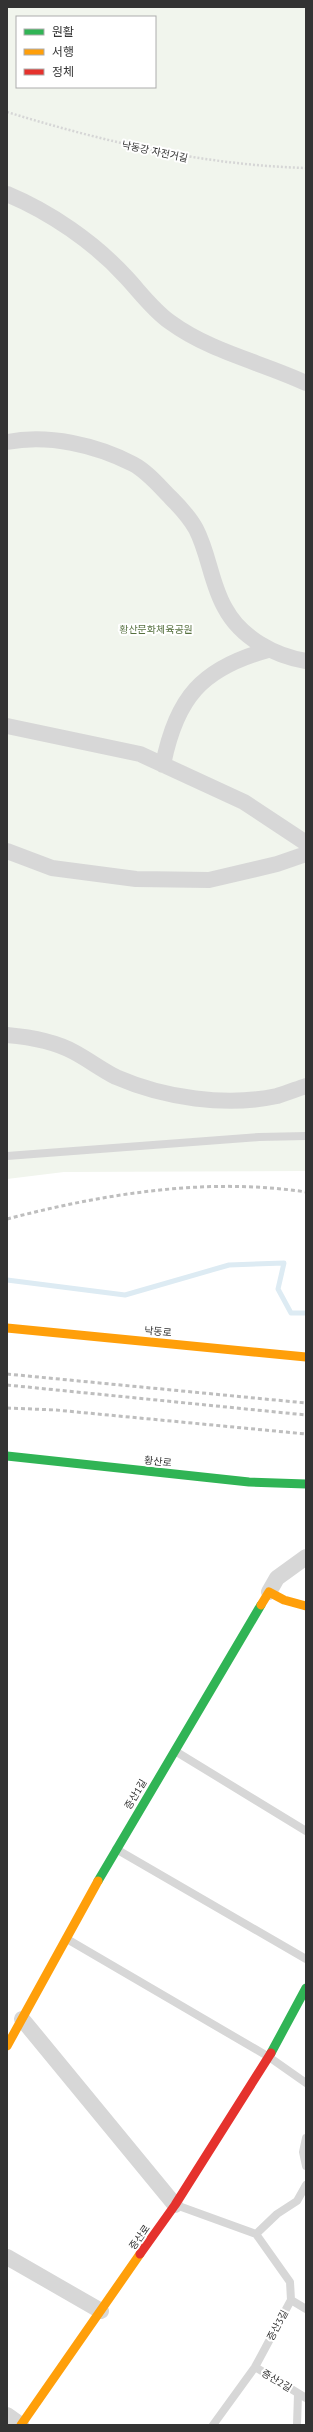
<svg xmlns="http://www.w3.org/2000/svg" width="313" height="2432" font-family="'PT Sans','Noto Sans KR',sans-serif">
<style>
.green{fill:#f1f5ed;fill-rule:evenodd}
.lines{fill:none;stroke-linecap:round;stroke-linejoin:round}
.stream{stroke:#ddebf3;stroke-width:5}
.path{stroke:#d6d6d6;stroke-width:2.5;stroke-dasharray:2 2;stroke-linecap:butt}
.lane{stroke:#d7d7d7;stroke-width:8}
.street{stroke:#d7d7d7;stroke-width:16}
.fast{stroke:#30b455;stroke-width:9}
.slow{stroke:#ff9f0a;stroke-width:9}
.jam{stroke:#e5322d;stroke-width:9}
.rail{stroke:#bebebe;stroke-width:3;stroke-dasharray:4 3;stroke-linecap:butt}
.labels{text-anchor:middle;stroke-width:4;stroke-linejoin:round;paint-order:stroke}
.street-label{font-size:10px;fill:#333;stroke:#fff}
.park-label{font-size:10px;fill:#56703f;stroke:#fff}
</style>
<rect width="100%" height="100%" fill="#fff"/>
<path class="green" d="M7,7H306V1171L64,1172L7,1179ZM17,17H155V87H17Z"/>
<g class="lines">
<path class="stream" d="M7,1280L125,1295L229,1265L284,1263L278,1289L291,1313H306"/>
<path class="path" d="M7,112C105,142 203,165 306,168"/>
<path class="lane" d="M7,1156L259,1137L306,1136
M175,1751L306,1831
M116,1849L306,1959
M67,1939L269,2057L306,2083
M306,2138L303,2152L306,2166
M176,2205L256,2234L290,2282L291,2300L255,2367L213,2425
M256,2234L277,2214L297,2201L306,2185
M291,2300L306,2309
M255,2367L306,2398
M297,2425L298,2394"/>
<path class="street" d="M7,194C50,212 94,242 126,277C140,292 153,310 170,322C211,352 261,362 306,383
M7,442C49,434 96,445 133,464C148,472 160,487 171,498C180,507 190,518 196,529C209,554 211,584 225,608C241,638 275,656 306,661
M7,726L140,754L244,802L306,843
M163,765C176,698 202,668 268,650
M7,851L52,868L136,879L209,880L277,864L306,854
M7,1035C30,1037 54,1041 74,1052C89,1060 102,1070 116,1077C164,1098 226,1107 277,1096C287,1093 297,1089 306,1086
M269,1592L277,1578L306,1557
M22,2019L175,2205
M7,2257L101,2311
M7,2415L21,2425"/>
<path class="fast" d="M7,1456L249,1482L306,1484
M98,1881L261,1605
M271,2053L306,1988"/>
<path class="slow" d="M7,1328L306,1357
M261,1605L269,1592L284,1600L306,1606
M7,2046L98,1881
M21,2425L140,2254"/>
<path class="jam" d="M140,2254L175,2205L271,2053"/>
<path class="rail" d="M7,1219C103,1194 207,1177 306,1192
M7,1374L306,1403
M7,1385L306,1415
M7,1408L56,1410L306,1434"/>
</g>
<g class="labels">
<g class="street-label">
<text transform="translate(155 151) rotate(12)" y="4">낙동강 자전거길</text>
<text transform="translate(158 1331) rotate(5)" y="4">낙동로</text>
<text transform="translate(158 1461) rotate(6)" y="4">황산로</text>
<text transform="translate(135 1794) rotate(-59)" y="4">증산1길</text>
<text transform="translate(139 2237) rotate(-55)" y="4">증산로</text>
<text transform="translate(277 2325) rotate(-62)" y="4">증산3길</text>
<text transform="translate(277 2380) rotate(31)" y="4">증산2길</text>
</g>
<g class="park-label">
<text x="156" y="633">황산문화체육공원</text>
</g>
</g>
<rect width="313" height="2432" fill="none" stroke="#333333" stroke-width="16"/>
<rect x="16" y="16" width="140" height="72" fill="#ffffff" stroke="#adadad"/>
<rect x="24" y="29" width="20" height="6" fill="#30b455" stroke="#adadad"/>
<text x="52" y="36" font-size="12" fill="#333333">원활</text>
<rect x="24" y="49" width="20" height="6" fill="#ff9f0a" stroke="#adadad"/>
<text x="52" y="56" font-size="12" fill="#333333">서행</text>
<rect x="24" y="69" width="20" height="6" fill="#e5322d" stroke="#adadad"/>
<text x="52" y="76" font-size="12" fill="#333333">정체</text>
</svg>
